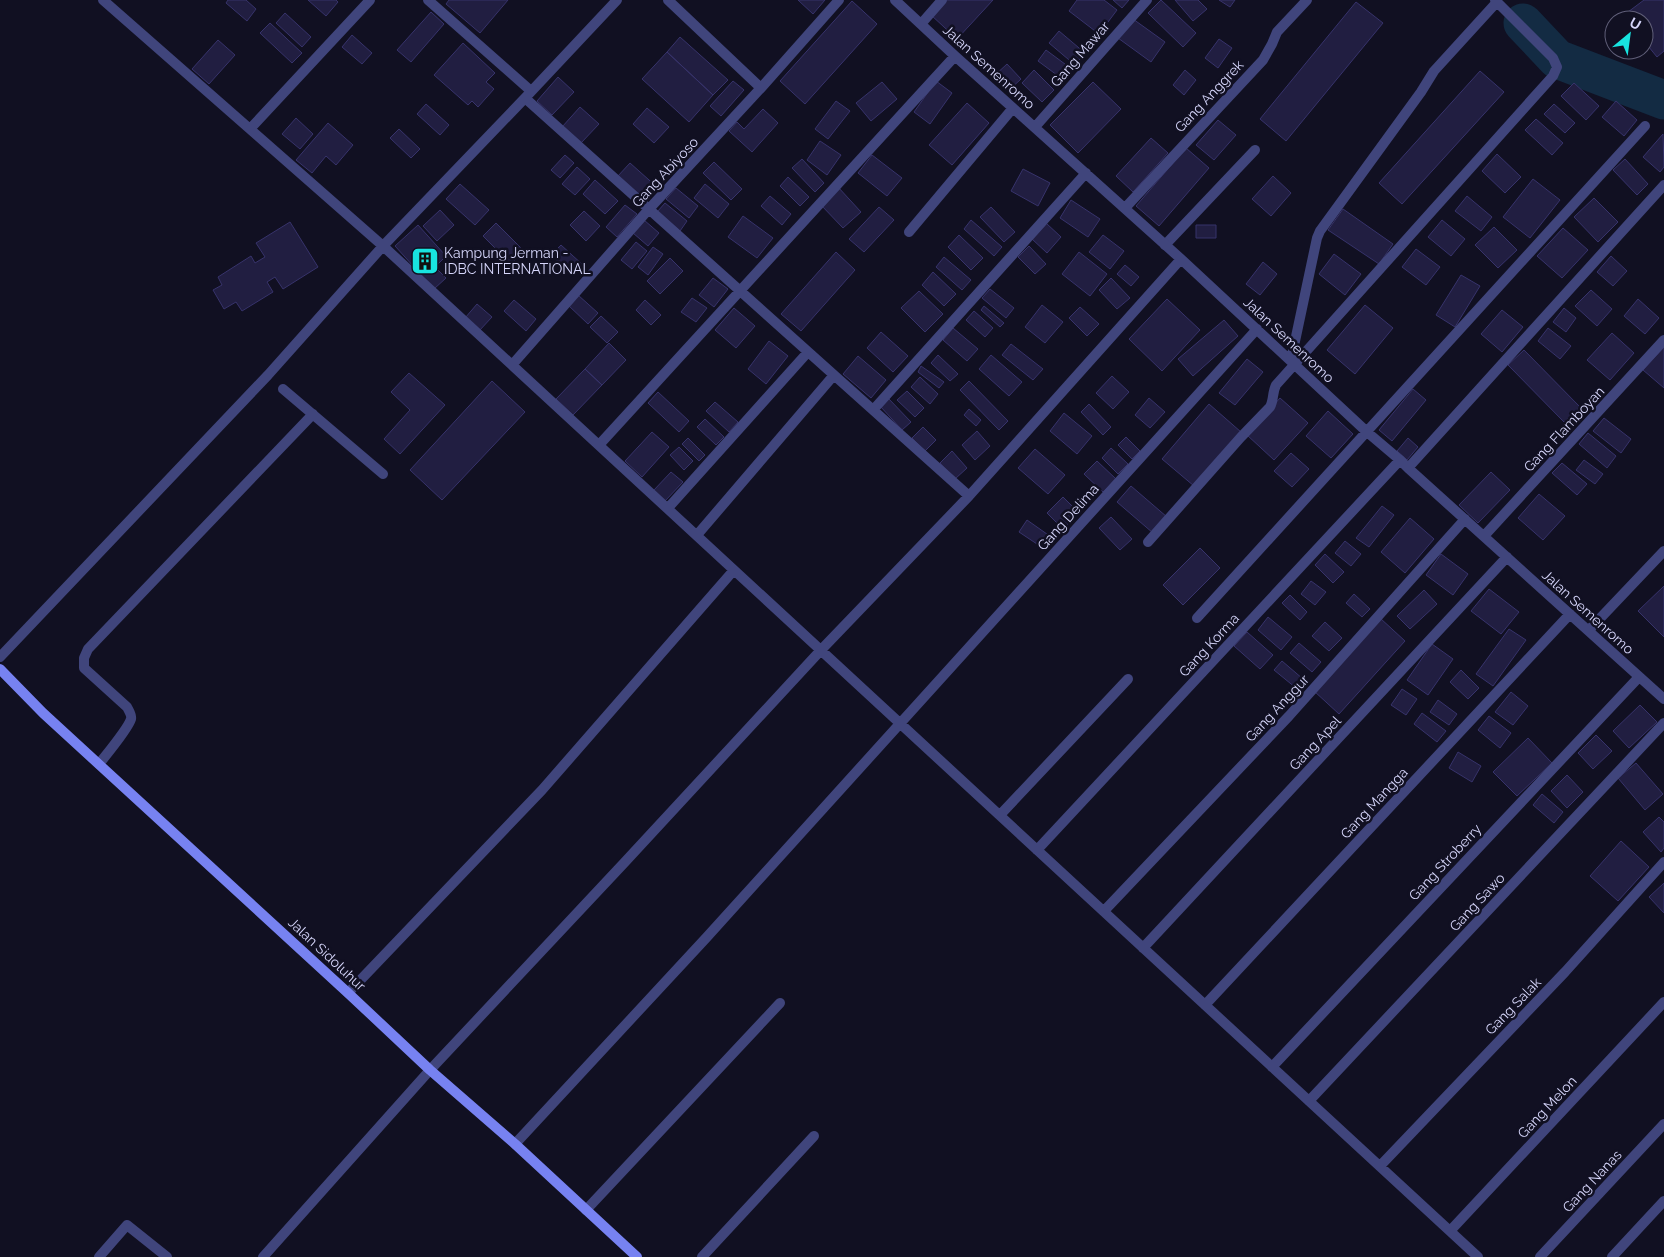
<svg xmlns="http://www.w3.org/2000/svg" width="1664" height="1257" font-family="Raleway,sans-serif">
<style>
.lines{fill:none;stroke-linecap:round;stroke-linejoin:round}
.river{stroke:#132b43;stroke-width:39}
.building{fill:#211e41;stroke:#37336b}
.lane{stroke:#40457c;stroke-width:10}
.street{stroke:#40457c;stroke-width:10}
.secondary{stroke:#7782f1;stroke-width:10}
.labels{text-anchor:middle;stroke-width:5;stroke-linejoin:round;paint-order:stroke}
.street-label{font-size:14px;fill:#d6d6fb;stroke:#111022}
.poi-label{font-size:14px;fill:#d6d6fb;stroke:#111022;text-anchor:start}
</style>
<rect width="100%" height="100%" fill="#111022"/>
<g class="lines">
<path class="river" d="M1523,23L1557,59L1664,100"/>
</g>
<path class="building" d="M228,0H246L256,9L247,21L226,3Z
M308,0H336L338,2L326,16Z
M449,0H508L480,33L446,4Z
M798,0H825L813,14Z
M945,0H993L957,39L931,15Z
M1077,0H1104L1117,10L1099,34L1069,11Z
M1113,0H1129L1122,8Z
M1161,0L1196,33L1183,47L1148,13Z
M1175,0H1198L1207,9L1193,21Z
M1219,0H1235L1230,7Z
M1644,0H1664V51L1657,57L1644,41V20H1628L1624,15Z
M852,1L877,24L805,104L780,81Z
M1356,2L1383,23L1286,141L1260,119Z
M431,12L444,24L411,62L397,50Z
M285,13L311,37L302,47L276,23Z
M1133,19L1165,42L1151,62L1118,38Z
M270,23L302,53L292,63L260,33Z
M1059,31L1085,53L1075,65L1049,43Z
M352,35L372,53L362,64L342,47Z
M680,37L728,80L713,95L667,52Z
M1219,39L1232,48L1218,68L1205,58Z
M218,40L235,55L209,84L192,69Z
M463,43L495,73L486,82L494,89L478,107L472,101L468,105L434,75Z
M1046,50L1073,70L1065,81L1038,61Z
M667,52L713,95L689,122L642,79Z
M1007,64L1021,79L1008,91L994,76Z
M1034,70L1054,90L1042,102L1022,83Z
M1185,70L1196,80L1184,95L1173,85Z
M1480,71L1504,92L1402,204L1379,183Z
M558,77L574,92L552,115L537,101Z
M733,81L744,90L721,116L710,106Z
M936,81L952,93L930,124L914,112Z
M882,82L897,99L871,121L856,103Z
M1093,82L1121,109L1078,153L1050,125Z
M1574,83L1599,106L1586,120L1561,96Z
M836,101L850,111L828,139L815,129Z
M1616,101L1637,120L1624,136L1602,117Z
M967,103L989,123L952,165L929,145Z
M426,104L449,125L440,135L417,114Z
M1554,104L1575,123L1565,133L1544,114Z
M580,107L599,124L581,143L562,127Z
M647,108L669,127L654,143L633,124Z
M763,109L778,123L752,152L729,131L737,122L744,129Z
M296,118L313,134L300,149L282,134Z
M1536,119L1563,143L1552,155L1525,130Z
M1218,120L1236,135L1214,160L1196,145Z
M328,123L353,145L336,165L326,156L312,173L296,160Z
M399,129L420,149L411,158L390,138Z
M1663,134L1664,167L1660,172L1643,157Z
M1151,138L1168,153L1133,192L1116,176Z
M820,141L841,155L827,175L807,160Z
M1186,148L1209,168L1159,226L1136,206Z
M1497,154L1521,177L1505,193L1482,171Z
M565,155L574,163L560,178L551,170Z
M872,155L902,178L887,196L858,173Z
M802,159L824,183L815,192L792,168Z
M1625,159L1648,184L1637,195L1613,170Z
M714,162L742,189L731,200L703,173Z
M630,163L658,188L645,202L617,177Z
M577,167L590,179L575,195L562,184Z
M1023,169L1050,183L1038,206L1011,191Z
M1273,176L1291,193L1271,216L1252,199Z
M788,177L809,197L800,206L780,186Z
M1533,179L1560,200L1530,238L1503,217Z
M595,180L618,201L605,214L583,194Z
M460,184L489,210L475,225L446,199Z
M705,184L729,204L718,218L694,198Z
M838,187L861,212L843,228L820,204Z
M676,188L698,206L689,218L666,199Z
M770,196L791,214L782,225L761,206Z
M1467,196L1492,217L1481,231L1455,211Z
M1594,198L1618,222L1598,242L1574,217Z
M1071,200L1100,219L1088,237L1060,218Z
M665,203L687,221L680,231L657,212Z
M625,205L637,214L617,237L606,227Z
M879,207L894,220L864,252L849,239Z
M991,207L1015,232L1004,242L980,217Z
M1343,209L1393,244L1379,264L1328,230Z
M440,210L454,225L437,241L423,226Z
M584,211L600,226L586,241L570,225Z
M743,216L773,238L757,258L728,237Z
M644,220L659,233L648,246L633,233Z
M971,220L1002,247L994,256L964,229Z
M1442,220L1465,239L1451,256L1428,237Z
M290,222L318,267L283,289L275,277L267,282L273,292L242,311L236,302L224,309L213,290L222,285L218,277L251,256L255,263L265,257L256,243Z
M496,223L524,251L511,264L483,236Z
M1046,223L1061,237L1047,253L1032,239Z
M418,225L446,256L435,267L446,278L434,289L395,246Z
M1196,225H1216V238H1196Z
M1494,227L1517,250L1498,268L1475,245Z
M1563,228L1588,250L1562,278L1537,256Z
M959,235L983,258L971,270L948,247Z
M1103,235L1124,251L1110,269L1089,252Z
M636,242L647,251L632,269L621,260Z
M561,245L583,265L573,275L551,255Z
M1029,246L1046,264L1035,274L1018,257Z
M653,247L663,254L648,275L638,267Z
M1416,249L1440,267L1426,285L1402,267Z
M836,252L855,270L801,331L781,314Z
M1079,252L1107,274L1090,296L1062,274Z
M1334,254L1361,274L1345,295L1319,274Z
M1611,256L1627,271L1613,286L1597,272Z
M944,257L971,280L962,290L936,267Z
M670,258L683,271L660,294L647,281Z
M1263,262L1277,274L1260,295L1246,284Z
M1125,265L1139,277L1131,286L1117,274Z
M933,272L956,294L944,306L922,285Z
M1461,275L1480,286L1455,327L1436,315Z
M713,278L728,289L714,307L699,295Z
M1111,278L1130,298L1117,309L1099,290Z
M990,289L1014,308L1006,318L982,298Z
M1591,290L1612,309L1597,326L1575,306Z
M919,291L943,314L925,332L901,308Z
M578,295L598,313L588,324L568,305Z
M692,298L707,308L696,322L681,312Z
M1167,299L1200,330L1162,371L1129,339Z
M1638,299L1659,318L1645,334L1624,316Z
M514,300L536,319L526,331L504,311Z
M645,300L661,315L651,325L636,310Z
M477,304L492,317L479,331L465,318Z
M1042,305L1063,322L1045,343L1025,327Z
M1365,305L1393,328L1355,374L1327,350Z
M984,306L1004,323L1000,327L981,310Z
M1080,307L1099,324L1087,336L1069,318Z
M734,308L755,326L736,348L715,330Z
M1564,308L1576,318L1566,332L1553,322Z
M1502,310L1523,327L1502,352L1481,334Z
M974,311L993,328L985,337L966,320Z
M601,316L618,332L607,343L590,327Z
M1224,320L1238,336L1193,376L1178,359Z
M953,328L978,349L967,361L943,340Z
M1548,328L1571,346L1560,359L1538,341Z
M881,332L908,356L893,372L867,348Z
M1612,333L1634,353L1610,380L1587,360Z
M769,341L788,356L766,384L748,369Z
M609,343L626,360L602,385L585,369Z
M1011,344L1043,369L1033,380L1002,355Z
M1664,347V388L1643,370Z
M1524,350L1580,407L1564,422L1508,365Z
M938,355L958,374L950,381L931,363Z
M991,355L1022,382L1009,396L979,369Z
M858,356L886,380L871,398L843,374Z
M1247,359L1263,372L1235,405L1219,393Z
M921,366L944,382L939,388L918,372Z
M585,369L602,385L573,415L556,399Z
M409,373L445,405L400,454L384,439L410,410L391,392Z
M1112,376L1129,392L1113,409L1096,393Z
M920,377L938,394L930,404L911,387Z
M492,381L525,412L442,500L410,470Z
M969,381L1008,421L999,430L960,390Z
M1413,389L1426,400L1392,441L1379,430Z
M907,391L924,408L915,417L897,400Z
M658,392L689,421L679,432L648,403Z
M888,398L911,422L902,430L880,406Z
M1149,398L1165,412L1150,428L1135,415Z
M1280,398L1308,423L1274,460L1247,435Z
M715,402L738,422L729,432L706,411Z
M1089,404L1111,427L1103,435L1081,412Z
M1209,404L1241,432L1194,486L1162,459Z
M969,409L981,420L976,426L964,415Z
M1328,411L1353,434L1331,458L1306,436Z
M1064,413L1092,436L1077,454L1050,431Z
M1604,418L1631,439L1621,453L1593,431Z
M705,419L724,437L716,445L697,427Z
M923,427L936,440L925,451L912,438Z
M977,431L990,446L975,460L962,445Z
M652,432L669,447L642,477L625,461Z
M1588,433L1616,456L1607,468L1579,444Z
M1126,437L1140,451L1132,459L1118,445Z
M688,438L705,455L699,461L682,444Z
M1408,438L1418,447L1407,460L1397,451Z
M679,447L693,461L684,470L670,455Z
M1111,448L1128,464L1118,474L1102,458Z
M1035,449L1065,475L1048,494L1018,468Z
M952,451L967,468L955,479L940,463Z
M1291,453L1309,469L1292,487L1274,471Z
M1584,460L1603,474L1595,484L1576,470Z
M1097,461L1116,479L1103,492L1084,474Z
M1562,463L1587,484L1577,495L1552,473Z
M671,472L683,482L665,501L653,491Z
M1491,472L1510,490L1478,523L1459,505Z
M1131,486L1167,517L1153,533L1117,502Z
M1539,494L1565,516L1543,540L1518,518Z
M1063,497L1079,513L1063,529L1047,513Z
M1382,506L1394,515L1369,547L1356,538Z
M1111,517L1132,539L1120,550L1099,528Z
M1410,518L1434,539L1405,573L1381,552Z
M1027,520L1054,539L1046,550L1019,532Z
M1345,541L1361,554L1351,566L1335,553Z
M1200,548L1220,568L1183,605L1163,585Z
M1325,554L1344,572L1333,583L1315,565Z
M1441,554L1468,574L1453,595L1426,575Z
M1311,581L1326,592L1315,605L1301,594Z
M1664,586V637L1638,611Z
M1489,589L1519,612L1501,634L1471,611Z
M1424,590L1437,604L1410,629L1397,616Z
M1354,594L1370,609L1362,617L1346,603Z
M1290,595L1307,612L1300,620L1282,603Z
M1268,617L1292,637L1281,650L1258,630Z
M1380,618L1405,641L1339,714L1314,691Z
M1325,622L1342,638L1329,651L1312,636Z
M1509,629L1526,640L1493,686L1476,674Z
M1247,632L1273,655L1260,669L1234,646Z
M1299,643L1321,662L1312,672L1290,653Z
M1432,644L1453,659L1428,695L1407,680Z
M1282,661L1303,679L1296,688L1274,670Z
M1461,670L1479,688L1468,699L1450,682Z
M1402,689L1417,699L1406,715L1391,705Z
M1511,692L1528,706L1513,725L1495,712Z
M1438,700L1457,714L1449,725L1430,712Z
M1640,705L1657,722L1629,748L1613,731Z
M1422,713L1446,731L1437,742L1414,724Z
M1489,716L1511,733L1500,748L1478,730Z
M1596,735L1612,751L1593,769L1578,753Z
M1528,738L1552,763L1517,796L1493,772Z
M1458,752L1481,766L1472,782L1449,768Z
M1636,763L1663,794L1645,810L1618,778Z
M1567,775L1583,792L1567,808L1551,791Z
M1542,794L1563,812L1554,823L1533,805Z
M1659,817L1664,822V848L1661,852L1643,832Z
M1621,841L1649,867L1618,901L1590,876Z
M1664,883V913L1649,897Z"/>
<g class="lines">
<path class="lane" d="M1165,245L1255,150
M283,389L383,474
M1589,630L1664,551
M99,764C106,755 128,729 131,719C132,715 129,711 127,707L84,668V658L88,649L313,414
M586,1210L780,1003
M702,1257L814,1136"/>
<path class="street" d="M103,0L383,246L1478,1257
M428,0L531,91
M668,0L761,88
M895,0L955,56L1181,259L1367,432L1400,460L1408,468L1664,699
M921,24L942,0
M525,98L969,496
M1035,127L1147,0
M250,129L370,0
M1125,208L1263,60L1272,44L1277,32L1307,0
M909,232L1013,108
M1291,360L1317,238L1320,231L1421,92L1434,71L1497,2
M512,365L649,209L761,88L839,0
M873,410L1086,173
M599,445L955,56
M1408,468L1664,185
M668,508L808,352
M697,535L834,375
M1484,536L1664,340
M1148,542L1241,437L1270,407C1274,400 1272,393 1276,385L1553,76L1557,67L1553,58L1495,0
M1197,618L1645,126
M0,657L268,375L383,246L525,98L617,0
M1000,815L1128,679
M1037,850L1400,460
M1104,911L1289,716L1465,519
M1143,948L1507,557
M348,993L542,790L734,570
M1205,1005L1570,614
M1272,1067L1639,677
M1309,1101L1664,723
M515,1144L706,938L1257,329
M1380,1166L1565,972L1664,862
M1450,1231L1664,1002
M99,1257L127,1225L167,1257
M263,1257L430,1070L624,863L821,650L969,496L1181,259
M1540,1257L1664,1124
M1612,1257L1664,1201"/>
<path class="secondary" d="M0,669L43,713L348,993L430,1070L515,1144L637,1257"/>
</g>
<defs>
<g id="building-square" transform="scale(1.4375)"><rect x="-9" y="-9" width="18" height="18" rx="4" fill="#18e4e0" stroke="#111022"/><path d="M-4-6H4V6H1V3H-1V6H-4ZM-2.5-4.3h1.7v1.8h-1.7ZM.8-4.3h1.7v1.8H.8ZM-2.5-1h1.7V.8h-1.7ZM.8-1h1.7V.8H.8Z" fill="#111"/></g>
</defs>
<g fill-rule="evenodd">
<use href="#building-square" x="425" y="261"/>
</g>
<g class="labels">
<g class="street-label">
<text transform="translate(1080 54) rotate(-49)" y="5">Gang Mawar</text>
<text transform="translate(989 67) rotate(42)" y="5">Jalan Semenromo</text>
<text transform="translate(1209 96) rotate(-47)" y="5">Gang Anggrek</text>
<text transform="translate(665 172) rotate(-47)" y="5">Gang Abiyoso</text>
<text transform="translate(1289 340) rotate(43)" y="5">Jalan Semenromo</text>
<text transform="translate(1564 429) rotate(-47)" y="5">Gang Flamboyan</text>
<text transform="translate(1068 517) rotate(-48)" y="5">Gang Delima</text>
<text transform="translate(1588 612) rotate(42)" y="5">Jalan Semenromo</text>
<text transform="translate(1209 645) rotate(-47)" y="5">Gang Korma</text>
<text transform="translate(1277 708) rotate(-47)" y="5">Gang Anggur</text>
<text transform="translate(1315 743) rotate(-47)" y="5">Gang Apel</text>
<text transform="translate(1374 803) rotate(-47)" y="5">Gang Mangga</text>
<text transform="translate(1445 862) rotate(-47)" y="5">Gang Stroberry</text>
<text transform="translate(1477 902) rotate(-47)" y="5">Gang Sawo</text>
<text transform="translate(327 954) rotate(43)" y="5">Jalan Sidoluhur</text>
<text transform="translate(1513 1006) rotate(-46)" y="5">Gang Salak</text>
<text transform="translate(1547 1107) rotate(-47)" y="5">Gang Melon</text>
<text transform="translate(1592 1181) rotate(-47)" y="5">Gang Nanas</text>
</g>
<g class="poi-label">
<text x="444" y="258">Kampung Jerman -<tspan x="444" dy="16">IDBC INTERNATIONAL</tspan></text>
</g>
</g>
<g transform="translate(1629 35) rotate(29)"><circle r="24" fill="#111022" stroke="#605f79"/>
<path d="M0-4L9 19L0 12L-9 19Z" fill="#18e4e0"/>
<text y="-8" font-size="14" font-weight="bold" text-anchor="middle" fill="#d6d6fb">U</text>
</g>
</svg>
